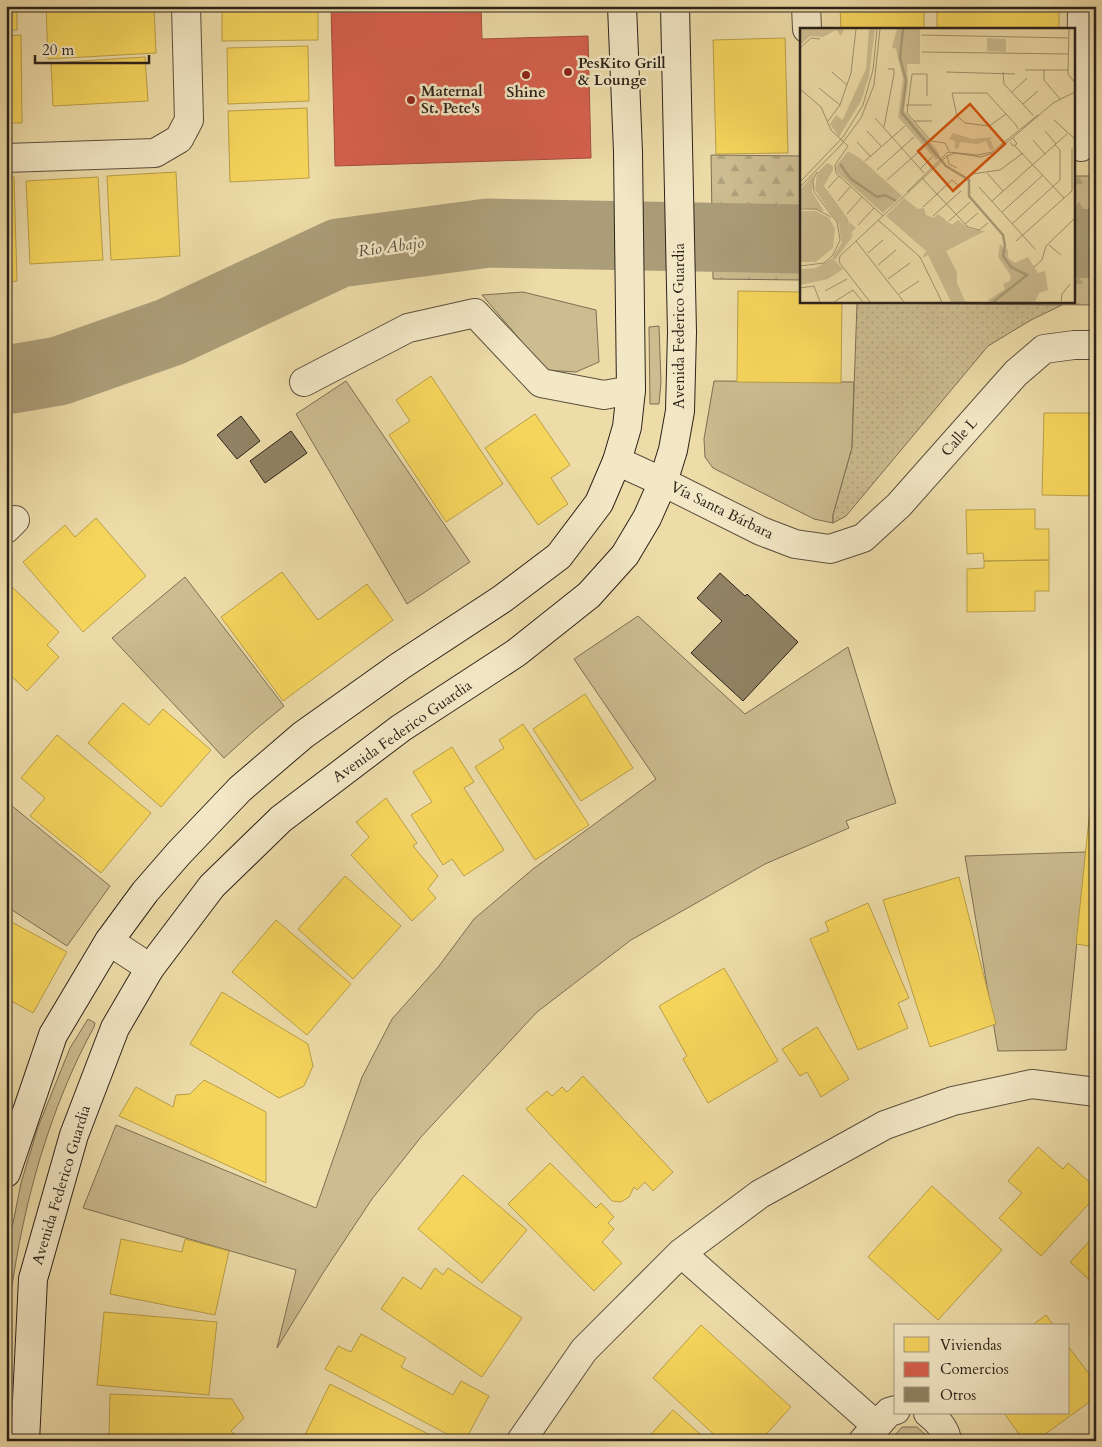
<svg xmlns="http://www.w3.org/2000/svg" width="1102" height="1447" font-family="Cardo,serif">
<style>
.grass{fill:#ccbc90;stroke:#7c6f55}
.forest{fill:url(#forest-firs);stroke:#7c6f55}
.park{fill:url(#park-dots);stroke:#7c6f55}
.homes{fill:#f6d55c;stroke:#b99f48}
.shops{fill:#d6604d;stroke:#a34d3e}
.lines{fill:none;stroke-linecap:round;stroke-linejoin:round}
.river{stroke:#ab9d78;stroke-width:69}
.building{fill:#908364;stroke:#2c221a}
.street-casing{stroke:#5c503e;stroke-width:30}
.secondary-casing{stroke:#2c221a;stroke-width:30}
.street{stroke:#f3e8c6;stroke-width:28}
.secondary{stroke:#f3e8c6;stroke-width:28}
.poi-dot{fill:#8f2418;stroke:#f3e8c6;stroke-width:2}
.labels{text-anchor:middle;stroke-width:5;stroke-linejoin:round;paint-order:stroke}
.poi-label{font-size:15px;font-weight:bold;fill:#2c221a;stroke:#f3e8c6;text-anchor:start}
.street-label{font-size:15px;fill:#2c221a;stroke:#f3e8c6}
.water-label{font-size:16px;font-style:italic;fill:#584d3b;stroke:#f3e8c6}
.inset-river{fill:none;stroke:#ab9d78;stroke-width:2.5}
.inset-road{fill:none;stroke:#a0926f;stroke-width:1}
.view{fill:#d5540d;fill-opacity:0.15;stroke:#d5540d;stroke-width:2.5}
.inset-edge{fill:none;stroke:#2c221a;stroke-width:2.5}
</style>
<defs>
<pattern id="forest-firs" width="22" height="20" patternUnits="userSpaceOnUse" patternTransform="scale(1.25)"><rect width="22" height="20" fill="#ccbc90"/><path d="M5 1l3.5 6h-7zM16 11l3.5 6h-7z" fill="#afa17c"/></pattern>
<pattern id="park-dots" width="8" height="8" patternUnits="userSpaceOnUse" patternTransform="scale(1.25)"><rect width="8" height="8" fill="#ccbc90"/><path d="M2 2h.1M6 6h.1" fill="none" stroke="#afa17c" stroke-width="1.8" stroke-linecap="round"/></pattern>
</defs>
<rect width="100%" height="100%" fill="#eddca8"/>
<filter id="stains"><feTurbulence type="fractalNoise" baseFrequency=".004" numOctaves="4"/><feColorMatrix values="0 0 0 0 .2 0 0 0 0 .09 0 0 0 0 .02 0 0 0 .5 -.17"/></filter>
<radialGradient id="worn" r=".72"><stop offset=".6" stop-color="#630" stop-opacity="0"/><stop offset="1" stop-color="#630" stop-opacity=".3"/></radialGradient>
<path class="grass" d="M523,292L596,310L599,362L576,372L546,370L482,295Z
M659,326L661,382L659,404H650L649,327Z
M346,381L470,562L407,604L296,414Z
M714,381L854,382L852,448L833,515V523L814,519L713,468L705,457L704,439Z
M185,577L284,706L256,729L224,758L112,638Z
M638,616L745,714L848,647L896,803L846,821L849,828L765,864L631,940L537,1012L421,1137L372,1199L323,1273L277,1348L296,1270L83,1208L116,1125L316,1208L362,1077L392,1019L439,966L474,919L533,869L656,779L574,659Z
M6,801L110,886L67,946L6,906Z
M1086,852L1066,1050L998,1051L965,856Z
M88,1019L95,1023L94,1027C50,1107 23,1204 11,1294C9,1317 8,1340 6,1362V1258L21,1183L38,1127L55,1085L70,1048Z
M902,1427H917L928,1437V1441H890Z"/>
<path class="forest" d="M711,155L801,156V280L713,279Z
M1073,176H1096V305L857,303V301H1073Z"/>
<path class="park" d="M857,303L1062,305L1031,320L988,346L846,516L833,523V515L852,448Z"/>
<path class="homes" d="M6,6H17V30H6Z
M46,6H154L156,53L48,59Z
M222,6H318V40L222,41Z
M840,6H924V29H841Z
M937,6H1059V29H937Z
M21,35L22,123H6V36Z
M785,38L788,153L716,154L713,40Z
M308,46L309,101L228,104L227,48Z
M145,57L148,101L53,106L51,63Z
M307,108L309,178L230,182L228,111Z
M176,172L180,256L111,260L107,176Z
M6,177H14L17,281L6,282Z
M98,177L103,260L30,264L26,181Z
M738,291L801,292V301H842L841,383L737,382Z
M431,376L503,484L446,522L389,435L410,421L396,400Z
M1044,413H1096V496L1042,495Z
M535,414L570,465L551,478L568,504L538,525L485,448Z
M1035,509V529H1049V560L984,561L983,553L967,554L966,510Z
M96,518L146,576L83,632L23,562L65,525L75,537Z
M1049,560V591H1035V611L967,612V569L984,568V561Z
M282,572L318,620L367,584L393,620L283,701L221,617Z
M10,585L59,632L47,645L59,657L27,691L6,671V589Z
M585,694L633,768L581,801L533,729Z
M123,703L149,725L163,709L211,750L161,807L88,743Z
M523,724L589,825L535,860L475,767L504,748L499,740Z
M57,735L151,813L101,873L30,816L45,798L21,778Z
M452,747L474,782L464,788L504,850L464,876L452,859L443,865L411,815L432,802L413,772Z
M1094,771H1096V947L1076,944Z
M386,798L417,843L413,846L438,876L428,889L436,898L412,921L351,855L369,837L356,822Z
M345,876L401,926L353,979L298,929Z
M959,877L996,1024L930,1047L883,900Z
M868,903L909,998L898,1003L908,1028L858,1050L810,939L829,931L825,922Z
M6,919L67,952L33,1013L6,998Z
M276,920L351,984L307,1035L232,972Z
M724,968L778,1061L708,1103L683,1059L687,1056L659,1006Z
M222,992L308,1044L313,1066L304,1086L279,1098L190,1044Z
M817,1027L849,1079L821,1097L807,1072L800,1076L782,1049Z
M583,1076L673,1172L653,1191L645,1182L637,1190L634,1187L629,1197L621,1202L612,1201L526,1109L547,1091L552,1096L562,1087L567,1092Z
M204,1080L266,1112V1183L119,1116L136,1087L173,1107L176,1095L190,1094Z
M1038,1147L1063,1169L1068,1163L1096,1188V1196L1041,1256L999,1218L1022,1193L1008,1181Z
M550,1163L596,1208L601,1203L614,1217L608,1223L614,1229L602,1242L622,1263L594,1291L508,1204Z
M463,1175L527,1230L482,1283L418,1229Z
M932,1186L1002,1250L938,1320L868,1257Z
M1096,1234V1286L1070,1262Z
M121,1239L182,1252L185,1239L229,1251L215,1315L110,1294Z
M435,1268L443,1275L448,1268L522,1318L482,1377L381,1309L403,1277L421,1289Z
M104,1312L217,1322L209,1395L97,1385Z
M1046,1315L1054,1326H1031Z
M701,1325L791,1407L760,1441H721L653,1378Z
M361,1334L406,1358L401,1367L453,1395L461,1381L489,1396L465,1441H460L325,1369L338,1346L351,1352Z
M1068,1346L1096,1383V1397L1036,1441H1024L1004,1413H1068Z
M330,1384L442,1441H302Z
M110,1394L232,1399L244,1418L231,1431L240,1441H109Z
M673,1410L708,1441H645Z"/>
<path class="shops" d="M331,6H481L482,39L588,36L591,158L335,166Z"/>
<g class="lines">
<path class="river" d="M1073,243L1096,244
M6,380L59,371L170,332L339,253L488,233L801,239"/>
</g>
<path class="building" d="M241,416L260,441L237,459L217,435Z
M291,431L307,453L265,483L250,461Z
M720,573L745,596L747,594L798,642L743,701L691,653L722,621L697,598Z"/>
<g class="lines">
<g class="street-casing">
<path id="street" d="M806,6L807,29
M1081,147L1082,6
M6,158L155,153L179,139L189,120L186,6
M304,382L408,328L475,313L541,383L604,395L631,390
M617,461L663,482L761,531L795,544L830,549L863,538L899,505L1016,373L1044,349L1074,345H1096
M6,529L15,520
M109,941L150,968
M681,1253L877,1426
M928,1413C937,1420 946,1429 947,1441
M521,1441L584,1350L681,1253L760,1194L885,1125L953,1101L1032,1084L1096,1092
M863,1441L889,1412L896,1410"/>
</g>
<g class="secondary-casing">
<path id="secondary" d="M6,1173L53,1035L109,941L145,892L179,853L240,789L303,735L400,666L502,599L559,556L599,503L617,461L627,427L631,390L628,152L622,6
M25,1441L33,1279L74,1135L115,1028L150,968L212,886L281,819L401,728L516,653L589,595L625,555L647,518L663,482L673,450L680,411L682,332L675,6"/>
</g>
<use href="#street" class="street"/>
<use href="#secondary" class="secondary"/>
</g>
<g class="poi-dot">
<circle cx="568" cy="72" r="5"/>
<circle cx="526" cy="75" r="5"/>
<circle cx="411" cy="100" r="5"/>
</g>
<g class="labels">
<g class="poi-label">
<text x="578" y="68">PesKito Grill<tspan x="578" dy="17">&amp; Lounge</tspan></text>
<text x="421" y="96">Maternal<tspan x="421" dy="17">St. Pete's</tspan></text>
<text x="526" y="97" text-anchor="middle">Shine</text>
</g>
<g class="street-label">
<text transform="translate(679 326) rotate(-90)" y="5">Avenida Federico Guardia</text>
<text transform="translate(959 437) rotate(-48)" y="5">Calle L</text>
<text transform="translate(722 510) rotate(26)" y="5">Vía Santa Bárbara</text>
<text transform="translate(402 731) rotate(-35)" y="5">Avenida Federico Guardia</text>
<text transform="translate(61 1185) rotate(-73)" y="5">Avenida Federico Guardia</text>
</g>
<g class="water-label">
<text transform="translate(391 246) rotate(-8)" y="6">Río Abajo</text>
</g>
</g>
<g transform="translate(800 28)">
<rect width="275" height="275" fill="#eddca8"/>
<path d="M36,87L47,96L39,109L30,96ZM153,105L172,111L193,109L190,111L194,121L190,122L186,113L177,116L160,114L158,121L155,120V113L149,111ZM48,123L61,131L56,135V142L89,179L83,185L37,144L36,138ZM104,170L118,181L124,180L126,187L134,190L138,186L152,197L158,192L170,201L185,203L146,223L157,244V255L165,273L170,274H151L128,227L122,230L126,223L86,188ZM49,194L56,200L51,205L53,208L35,232L32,230L50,202Z" fill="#ccbc90"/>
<path d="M0,1H44L41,8L36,2L23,9L10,8L0,17ZM69,1H75L69,48L61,73L47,96L42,93L66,41ZM97,1H120V36H107L108,55L104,83L137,122L140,128L136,132L98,89L103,51L96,21L92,19ZM27,135L33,138V142L24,158L48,191L50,202L45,213L41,214L39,196L15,162L17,145ZM14,146L12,164L24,183L0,180V162ZM0,183H16L29,190L35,201L33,220L16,234H0ZM200,216L208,222V230L215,235L228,229L238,245L245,243L248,262L239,265L235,274H189L188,272L205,261L203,256L210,253L211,248L198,229ZM32,230L43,241L28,251L0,257V241L16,240Z" fill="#ccbc90"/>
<path d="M187,10L206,11V24L187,23ZM61,131L102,168L89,180L56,142V135Z" fill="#ccbc90"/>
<path class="inset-river" d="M103,1L100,30L106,52L102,85L146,138L169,152V168L203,207L205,218L203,228L211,239L227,247L193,274M40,136L50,150L77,169L85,167L96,173"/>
<path class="inset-road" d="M269,1L268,46L275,55M121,7L269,10M0,20L11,10L20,11M122,24L268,26M225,42H268M244,42V52L260,71M32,44L47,57M146,44L215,46M203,44L204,56L233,87M112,46L107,85L131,113L145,115L149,123M112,46H127V68M19,60L40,77M0,61L21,79L31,102L48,118L35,137L36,145L83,188M212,64L227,50M223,76L238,63M106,77H132M206,86L189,98L165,95L157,88L152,65H187L216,97L218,101M75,90L124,145M254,92L275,111M28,93L40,77L51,45L56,1M114,93H132M84,99L94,46V41H88M67,103L82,119M245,103L256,116M233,112L245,126M57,114L71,129M210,114L213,118L217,116L213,110M215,118L264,170M147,128L149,136L157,140M65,133L105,98M120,141L132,129M77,142L114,109M187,145L203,163M172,146L200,142L223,125M122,150L168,199L179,202L188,195M87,152L124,119M0,154L43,109L63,77L73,42L77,1M0,159L41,117L61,90L74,57L80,1M179,159L235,221M28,160L39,148M107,164L148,124L178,127L192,124L238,87M38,173L50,159M192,173L267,106M123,179L152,152L160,159M0,181H16L31,189M202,184L243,147M47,186L62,169M133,188L161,163M78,192L120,229L142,274M149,193L170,174M165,196L178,185M212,196L260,152V122L255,117M58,197L74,180M56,213L104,274M216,213L272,163V120M249,217L261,227M68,225L83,212M78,237L96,222M0,238L24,235L33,227L40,212L37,194L14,164L13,152L17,144M234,239L242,232L246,218L274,191M88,251L110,235M0,260L14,258L20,274M25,263L47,251M99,266L119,253M34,274L53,262L63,274M70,274L39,234L40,228L147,128L155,125L181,129L196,124L253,75L275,64M261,274L262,266L270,256"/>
<path class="view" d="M170,76L205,116L153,163L118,123Z"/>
<rect width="275" height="275" class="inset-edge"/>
</g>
<rect width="1102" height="1447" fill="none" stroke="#eddca8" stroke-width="25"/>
<rect x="8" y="8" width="1087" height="1432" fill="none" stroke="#2c221a" stroke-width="2.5"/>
<rect x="12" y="12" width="1077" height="1422" fill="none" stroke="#2c221a"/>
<rect x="894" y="1324" width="175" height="90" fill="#f3e8c6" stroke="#a39981"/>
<rect x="904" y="1337" width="25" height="15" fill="#f6d55c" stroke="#a39981"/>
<text x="940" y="1350" font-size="15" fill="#2c221a">Viviendas</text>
<rect x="904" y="1362" width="25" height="15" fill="#d6604d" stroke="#a39981"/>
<text x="940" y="1374" font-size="15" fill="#2c221a">Comercios</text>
<rect x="904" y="1387" width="25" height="15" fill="#908364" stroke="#a39981"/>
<text x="940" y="1400" font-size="15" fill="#2c221a">Otros</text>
<path d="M35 55v8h114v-8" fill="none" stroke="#2c221a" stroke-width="2.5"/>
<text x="42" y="55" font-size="15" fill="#2c221a" stroke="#f3e8c6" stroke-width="4" paint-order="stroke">20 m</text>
<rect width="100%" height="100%" filter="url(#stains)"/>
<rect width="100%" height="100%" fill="url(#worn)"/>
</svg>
